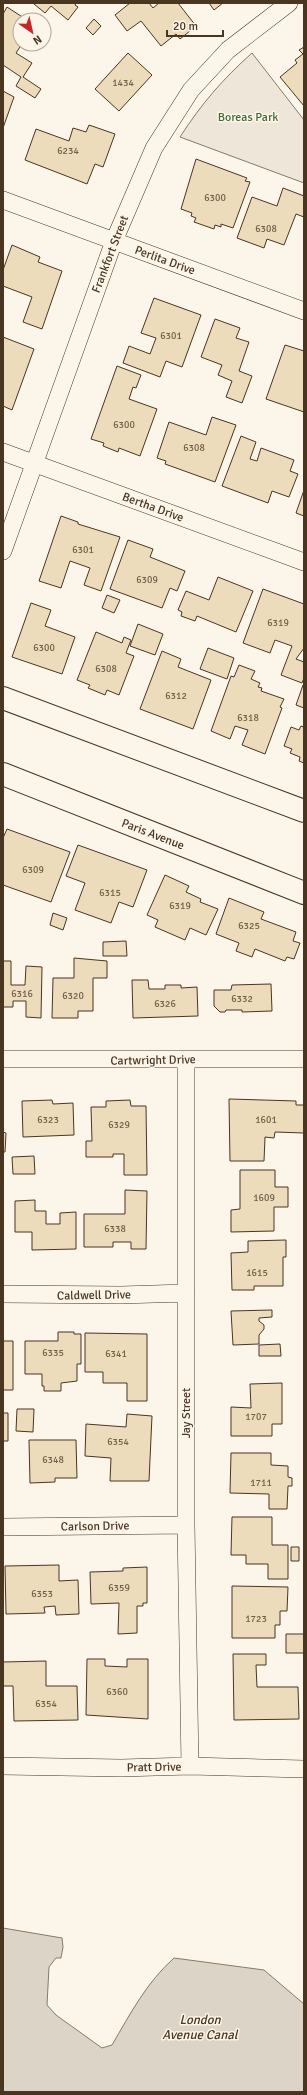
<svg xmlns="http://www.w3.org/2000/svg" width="307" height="2095" font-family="Signika,sans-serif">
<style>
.green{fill:#ede6d9;stroke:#887966}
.water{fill:#dcd4c6;stroke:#887966}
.building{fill:#ecdcbc;stroke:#4a3520}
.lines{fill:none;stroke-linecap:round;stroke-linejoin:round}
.street-casing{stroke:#4a3520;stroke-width:18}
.secondary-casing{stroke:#4a3520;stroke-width:24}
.street{stroke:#fbf6e9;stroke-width:17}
.secondary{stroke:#fbf6e9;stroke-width:22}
.labels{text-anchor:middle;stroke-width:3;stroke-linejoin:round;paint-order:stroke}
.number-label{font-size:10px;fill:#725f47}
.park-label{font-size:12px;fill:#436837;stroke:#fbf6e9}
.street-label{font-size:12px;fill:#4a3520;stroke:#fbf6e9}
.water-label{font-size:13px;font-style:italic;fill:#4a3520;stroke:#fbf6e9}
</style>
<rect width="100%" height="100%" fill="#fbf6e9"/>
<path class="green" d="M252,53L304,120V183L180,137C202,103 222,80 252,53Z"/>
<path class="water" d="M3,1928L62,1938L63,1947L61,1958H56L49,1967L47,2005L56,2015L102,2048L112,2045C130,2014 147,1982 174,1958L264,1970L304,2004V2092H3Z"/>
<path class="building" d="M36,3H76L75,5L78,7L68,20L51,6L45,13L34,4Z
M130,3H149L153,8L159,3H178L196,26L180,39L176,34L161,46L141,21L127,31L115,15Z
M209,3H223L214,10Z
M7,7L27,20H20V44H22L16,53L32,63L23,77L41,89L35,98L16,86L21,77L3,65V14Z
M94,19L101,26L93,35L86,28Z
M304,47V106L280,77L297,63L295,60L303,54L299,50Z
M128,53L152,75L119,111L95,89Z
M3,91L14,97L3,128Z
M89,125L115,134L103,167L95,164L87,184L25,160L36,129L69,141L73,128L86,132Z
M196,159L247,178L245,181L250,182L233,228L221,224V227L215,225L214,229L194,222L196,218L191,216L192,213L181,209Z
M283,188L304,196V217L296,214L284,245L267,239L264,248L237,238L252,197L277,206Z
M12,245L40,257L38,262L62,271L42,329L23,322L32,297L3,286V270Z
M154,298L201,315L182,367L166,361L160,377L123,363L129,346L150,354L156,338L141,333Z
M215,319L240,328L236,338L249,342L239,371L252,376L242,403L226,397L232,381L218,375L222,365L201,357Z
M3,337L34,349L12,410L3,406Z
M285,345L304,351V412L266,399Z
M117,366L141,375L136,388L133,387L129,399L157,409L140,456L119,448L118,452L103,446L104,443L91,439Z
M212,417L236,425L215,482L165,464L166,461L157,458L169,422L206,435Z
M241,436L256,442L250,459L257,461L261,448L294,460L290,471L298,474L289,497L272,491L268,503L222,486Z
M304,490V516L296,513Z
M61,516L78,522V524L120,537L101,591L84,585L90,568L70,561L61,588L39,581Z
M128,540L153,549L150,557L185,571L177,591L170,588L162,608L110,589Z
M218,577L253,591L236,632L197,616L195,621L181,616L182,612L178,610L186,591L209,600Z
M263,589L304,604V648L296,659L304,662V678L302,683L281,675L292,646L275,640L270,653L243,643Z
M107,595L120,600L114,613L102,608Z
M31,603L51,610L45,626L75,637L62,674L12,657Z
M138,624L163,634L155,655L130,646Z
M96,632L122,643L124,637L131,640L126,653L134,656L119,695L107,690L105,695L88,688L90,685L77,680Z
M208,648L234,658L227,679L200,669Z
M162,651L181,659L178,667L211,680L193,729L140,709Z
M239,665L255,671L251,679L260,683L258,687L262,688L261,691L284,699L280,707L282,708L265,754L242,745L248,730L235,726L230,739L211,731L231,676L234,677Z
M303,685H304V708L296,705Z
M301,726L304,727V763L299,761L300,757L290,753L292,749L284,746L291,727L299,730Z
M7,829L70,852L51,902L3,885V838Z
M78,845L147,870L133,907L119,902L111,923L75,910L85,883L66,876Z
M165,875L189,886L186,892L201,899L200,902L218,909L206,935L190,928L185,940L155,927L158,920L147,915Z
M229,898L264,912L261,919L296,932L293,941L300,943L294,959L287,957L285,961L255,949L252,957L236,951L239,943L216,934Z
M53,913L67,918L63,930L50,925Z
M126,941L127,956H103V942Z
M74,958L107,961V978H93V1011H78V1018H52L53,978H74Z
M3,961H11V985H25L26,966L42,967L41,1018L26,1017V1001H13V1007H3Z
M132,980H148L149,989H165V985H181V988L197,987L198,1016L133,1018Z
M271,984L272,1011L242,1012V1010H226L225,1012H220L214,1006V990H231L232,985Z
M229,1099L296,1101V1105H304V1133L275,1132L274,1138L265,1137L264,1161H230Z
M52,1100L53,1104L73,1103L74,1135L23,1137L22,1101Z
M130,1100L131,1106H146L147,1175H124V1154H113V1157H86V1141H92L91,1107H106V1101Z
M3,1132L6,1133L5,1152H3Z
M34,1156L35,1174H13L12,1157Z
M240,1170H275V1187H288V1207H274V1231L231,1232V1210L240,1209Z
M125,1190L147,1191L146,1249H131V1242H113V1247H84V1214H125Z
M35,1200V1211H46V1224H60V1213L76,1212V1249L32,1250V1232H15V1201Z
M286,1240V1257H283V1286H254V1290H232L231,1253L248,1252V1241Z
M272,1310V1317L259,1318V1321L264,1325V1329L259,1335V1344L233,1345L231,1311Z
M58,1332H74V1334H81V1364H77V1381L61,1383V1391H44V1386H42V1374H25V1341H58Z
M85,1333L147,1334V1401H127V1383H103V1372H85Z
M3,1341H13V1390H3Z
M280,1344L281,1356H259V1345Z
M282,1383V1424H272V1436H231V1407L251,1408L250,1384Z
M17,1409H34L33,1432L16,1431Z
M3,1413H8V1441H3Z
M127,1414L152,1416L149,1481H110L111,1458L85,1456L86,1424L126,1427Z
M29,1440H76L77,1478H55V1482L30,1483Z
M231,1453H271V1465L288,1466V1477L292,1478V1486H288L287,1509H269V1494L230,1493Z
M232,1517H272V1545H288V1579H268V1564H246V1555H231Z
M291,1547H299V1561H291Z
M59,1565V1581L78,1580L79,1614L56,1615L55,1606L44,1607L45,1613L6,1614L5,1566Z
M147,1567V1603H143V1606H137V1633L118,1634L119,1603L91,1604L90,1572L123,1571V1568Z
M232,1586L288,1587L287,1611H280V1625H275V1638H232Z
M286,1634H304V1653H286Z
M233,1654H266V1665H256L257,1687H298L299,1719L234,1720Z
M87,1659H105V1666L127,1667V1659H148V1719L86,1715Z
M46,1661V1686H77L78,1720L14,1721L13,1686H3V1662Z"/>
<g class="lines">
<g class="street-casing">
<path id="street" d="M3,200L304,311
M3,452L304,562
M3,551L114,241L154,148L191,90L228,50L289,3
M3,1059H304
M186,1059V1525L190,1766
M3,1294L121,1295L186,1293
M3,1527L186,1525
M3,1766L121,1768L190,1766L304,1769"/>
</g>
<g class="secondary-casing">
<path id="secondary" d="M3,698L304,811
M3,774L304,893"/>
</g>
<use href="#street" class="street"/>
<use href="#secondary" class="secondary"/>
</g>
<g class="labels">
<g class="number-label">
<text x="123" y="86">1434</text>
<text x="68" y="154">6234</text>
<text x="215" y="201">6300</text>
<text x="266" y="232">6308</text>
<text x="171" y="339">6301</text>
<text x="124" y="428">6300</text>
<text x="194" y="451">6308</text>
<text x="83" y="553">6301</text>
<text x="147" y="583">6309</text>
<text x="278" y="626">6319</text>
<text x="44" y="651">6300</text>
<text x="106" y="672">6308</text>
<text x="176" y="699">6312</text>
<text x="248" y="721">6318</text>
<text x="33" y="873">6309</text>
<text x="110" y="896">6315</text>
<text x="180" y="909">6319</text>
<text x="249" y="929">6325</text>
<text x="22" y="997">6316</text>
<text x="73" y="999">6320</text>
<text x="242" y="1002">6332</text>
<text x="165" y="1007">6326</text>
<text x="48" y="1123">6323</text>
<text x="266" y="1123">1601</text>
<text x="119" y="1128">6329</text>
<text x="264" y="1201">1609</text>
<text x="115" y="1232">6338</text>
<text x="257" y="1276">1615</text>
<text x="53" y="1356">6335</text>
<text x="116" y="1357">6341</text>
<text x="256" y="1420">1707</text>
<text x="118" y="1445">6354</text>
<text x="53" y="1463">6348</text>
<text x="261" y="1486">1711</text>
<text x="119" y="1591">6359</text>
<text x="42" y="1597">6353</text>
<text x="256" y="1622">1723</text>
<text x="117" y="1695">6360</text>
<text x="46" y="1707">6354</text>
</g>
<g class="park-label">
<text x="248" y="121">Boreas Park</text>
</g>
<g class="street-label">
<text transform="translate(110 254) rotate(-69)" y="4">Frankfort Street</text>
<text transform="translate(165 260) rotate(20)" y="4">Perlita Drive</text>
<text transform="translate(153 507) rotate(20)" y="4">Bertha Drive</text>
<text transform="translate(153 834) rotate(21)" y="4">Paris Avenue</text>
<text transform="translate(153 1060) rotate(-1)" y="4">Cartwright Drive</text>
<text transform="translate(94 1295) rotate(-1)" y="4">Caldwell Drive</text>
<text transform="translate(186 1413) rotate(-90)" y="4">Jay Street</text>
<text transform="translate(95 1526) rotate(-1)" y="4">Carlson Drive</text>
<text transform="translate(154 1767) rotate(-1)" y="4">Pratt Drive</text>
</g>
<g class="water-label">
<text x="200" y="2024">London<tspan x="200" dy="15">Avenue Canal</tspan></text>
</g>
</g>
<rect width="307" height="2095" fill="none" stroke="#4a3520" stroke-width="8"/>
<g transform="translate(32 32) rotate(146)"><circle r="19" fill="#fbf6e9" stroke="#b4a999"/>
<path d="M0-3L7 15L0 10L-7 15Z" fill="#c62828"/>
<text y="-6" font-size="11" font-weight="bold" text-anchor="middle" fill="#4a3520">N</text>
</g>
<path d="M167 30v6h56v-6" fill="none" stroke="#4a3520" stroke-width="2"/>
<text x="173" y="30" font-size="12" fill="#4a3520" stroke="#fbf6e9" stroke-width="3" paint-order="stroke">20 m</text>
</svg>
